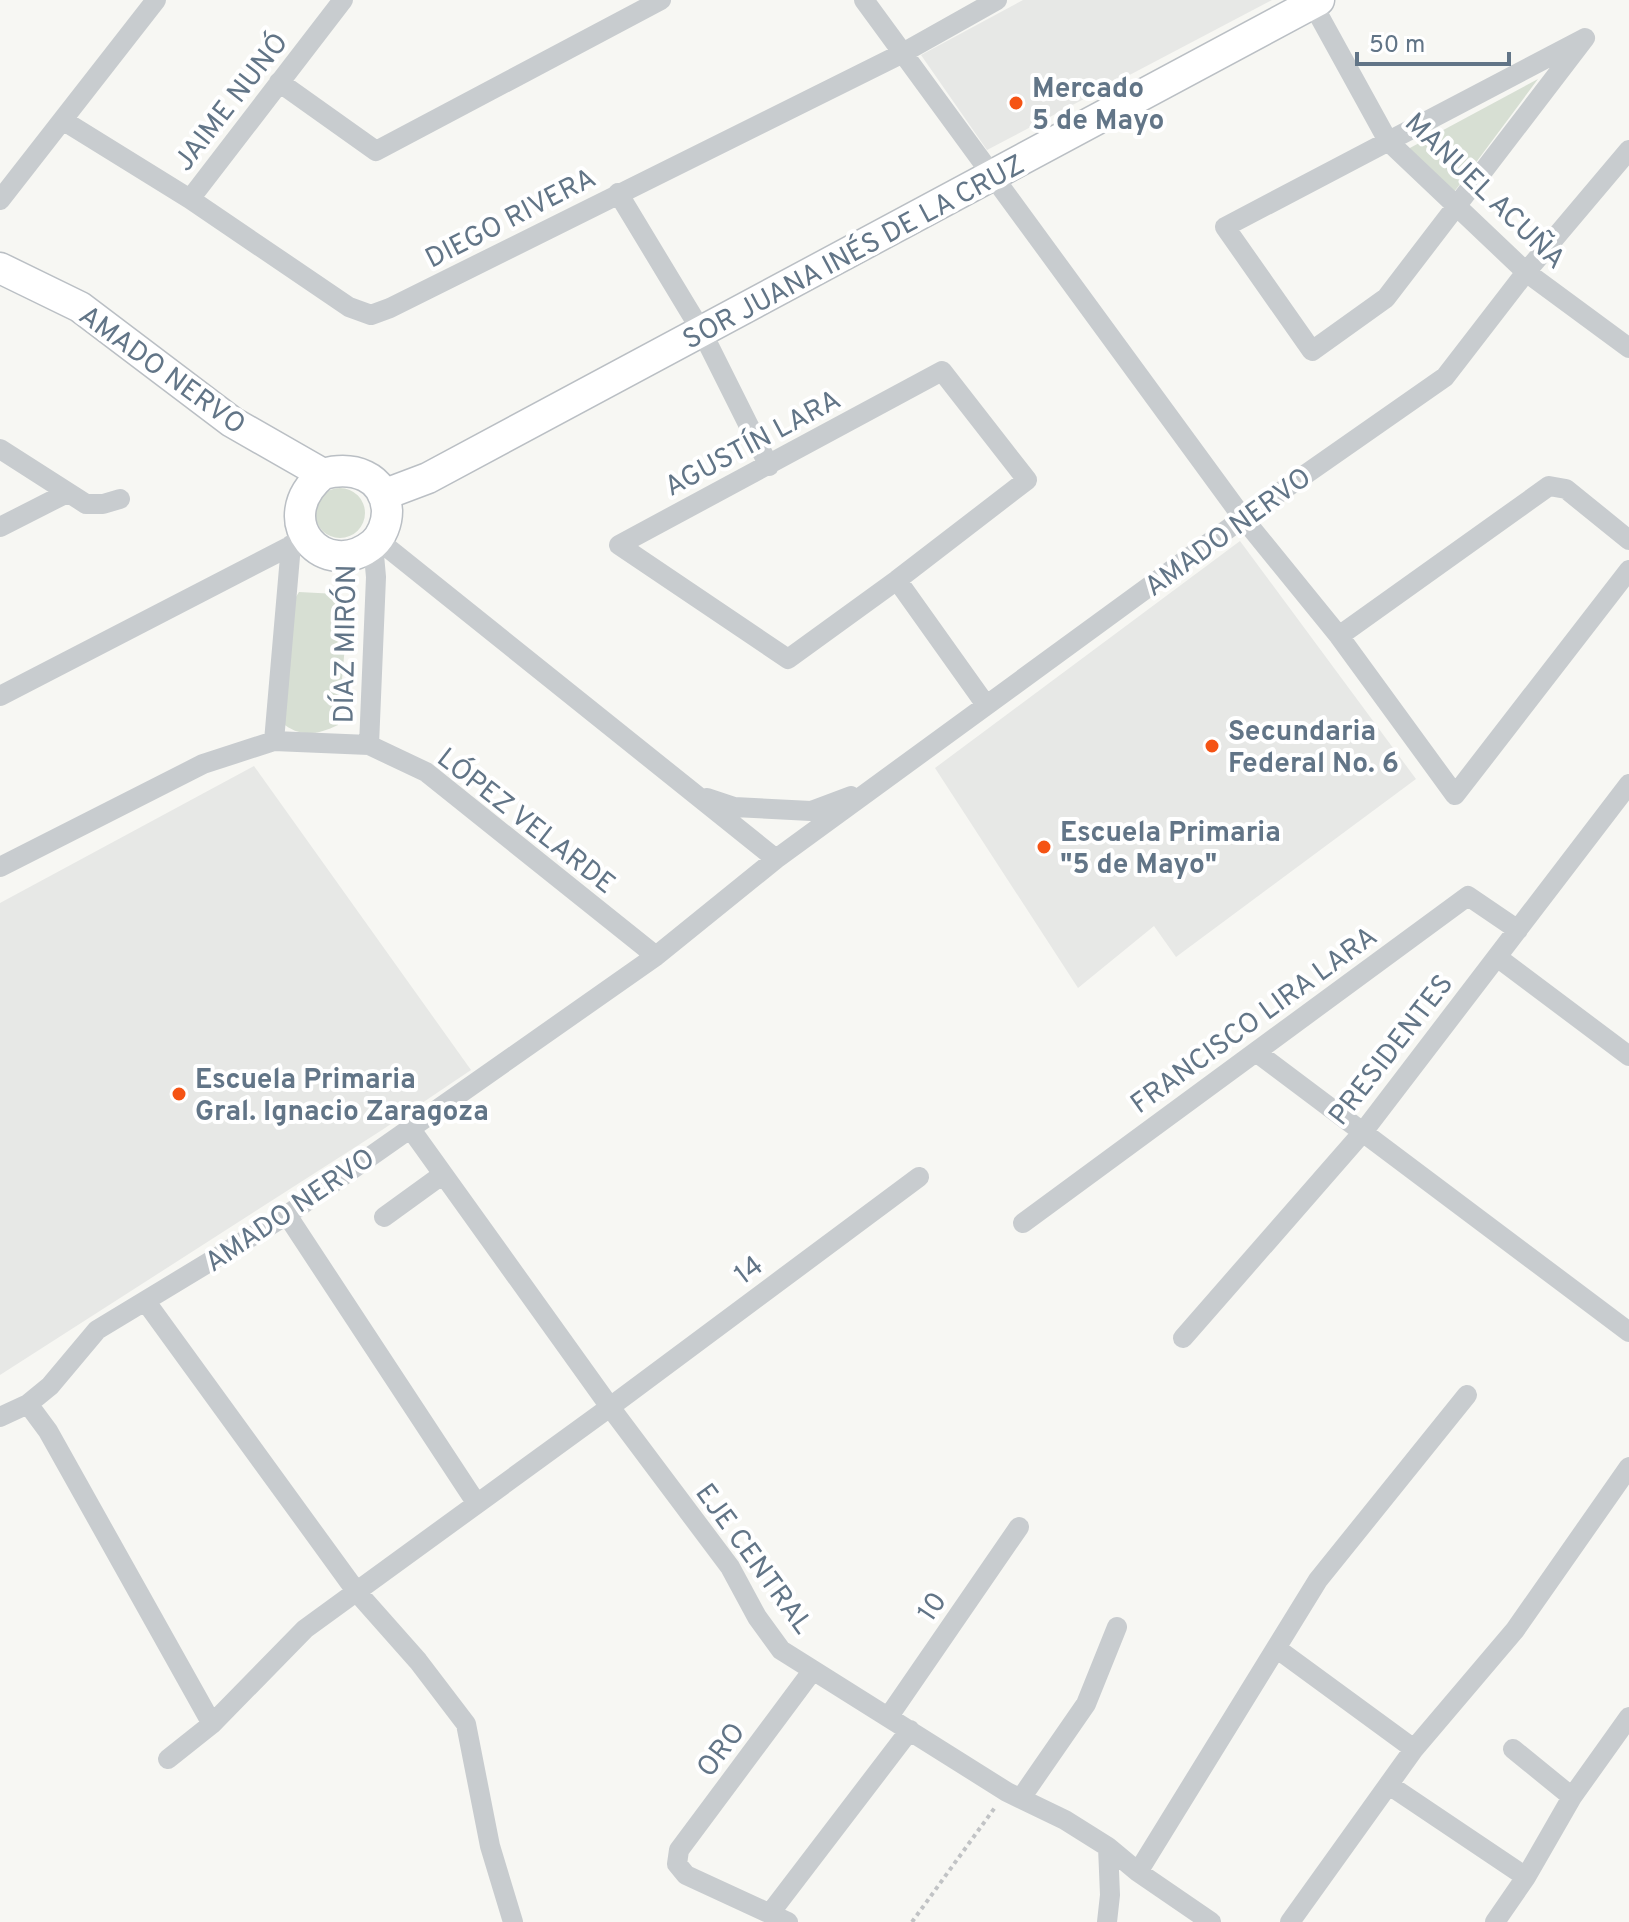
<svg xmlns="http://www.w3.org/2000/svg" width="1629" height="1922" font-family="Overpass,sans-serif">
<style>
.built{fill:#e7e8e6}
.green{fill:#d7dfd3}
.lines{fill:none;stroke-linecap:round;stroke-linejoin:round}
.secondary-casing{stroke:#babfc4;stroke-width:33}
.path{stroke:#c1c3c5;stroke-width:4;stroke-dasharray:4 4;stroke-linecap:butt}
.street{stroke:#c8cccf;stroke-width:20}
.secondary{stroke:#fff;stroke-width:30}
.poi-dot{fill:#f55314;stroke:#fff;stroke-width:3}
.labels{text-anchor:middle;stroke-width:8;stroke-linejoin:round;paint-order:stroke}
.poi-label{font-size:28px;font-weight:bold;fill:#627587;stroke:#fff;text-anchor:start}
.street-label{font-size:28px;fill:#627587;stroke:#fff}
</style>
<rect width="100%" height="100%" fill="#f7f7f3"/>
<path class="built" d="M1023,0H1272L987,150L921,55Z
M1240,541L1416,779L1176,957L1154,926L1078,988L935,768Z
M254,766L471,1070L382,1130L0,1375V903Z"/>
<path class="green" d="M1538,79L1454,192L1408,149Z
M315 513a25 25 0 1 1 50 0a25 25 0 1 1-50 0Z
M299,592L337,594L348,611L338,725C317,735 300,738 281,722L291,605Z"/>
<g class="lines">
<g class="secondary-casing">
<path id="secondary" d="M0,268L80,307L232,422L323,474C352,466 385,475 387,511C387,523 382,536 373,544C325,583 267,520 323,474
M383,495L428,478L1319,0"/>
</g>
<path class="path" d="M912,1922L996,1806"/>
<path class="street" d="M864,0L1243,518L1339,636L1455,795L1629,570
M1312,3L1388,141L1526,272L1629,348
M1585,38L1386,298L1312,351L1225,227Z
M279,82L376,151L661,0
M64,121L190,199L349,307L371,315L390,308L901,54L997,0
M618,193L702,332L769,466
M190,199L343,0
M0,200L156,0
M942,371L1027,480L897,580L788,659L619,545Z
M0,449L86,504H103L120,499
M0,527L67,493
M378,540L776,859
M897,580L986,705
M1339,636L1549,486L1566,489L1629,540
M0,696L306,538
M274,741L291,545
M369,745L376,577L373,544
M707,798L734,807L811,811L851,796
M0,867L203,764L274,741L369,745L426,772L656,956
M1497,957L1629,1056
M1256,1052L1629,1332
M410,1128L610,1407L730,1567L757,1617L781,1650L1007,1792L1065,1820L1108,1847L1138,1872L1211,1922
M287,1215L477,1504
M384,1217L442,1175
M1023,1223L1468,896L1518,930
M146,1302L356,1591L418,1661L466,1724L490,1846L513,1922
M1183,1338L1363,1132L1629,784
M28,1404L48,1431L212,1724
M0,1417L28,1404L50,1386L97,1330L287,1215L656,956L776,859L1243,518L1445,377L1526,272L1629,150
M1276,1648L1414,1749
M889,1716L1019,1527
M1513,1749L1572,1797
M168,1759L212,1724L305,1629L610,1407L919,1177
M1389,1785L1526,1877
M1021,1798L1086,1704L1117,1627
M1138,1872L1318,1580L1467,1395
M771,1912L910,1730
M788,1922L686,1875L677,1864L679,1850L813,1670
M1107,1922L1110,1895L1108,1847
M1290,1922L1414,1749L1515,1630L1629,1467
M1495,1922L1526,1877L1572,1797L1629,1717"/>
<use href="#secondary" class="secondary"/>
</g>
<g class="poi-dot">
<circle cx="1016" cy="103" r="8"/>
<circle cx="1212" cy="746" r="8"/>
<circle cx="1044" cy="847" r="8"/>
<circle cx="179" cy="1094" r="8"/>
</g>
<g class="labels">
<g class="poi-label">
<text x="1032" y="97">Mercado<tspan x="1032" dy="32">5 de Mayo</tspan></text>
<text x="1228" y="740">Secundaria<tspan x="1228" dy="32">Federal No. 6</tspan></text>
<text x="1060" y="841">Escuela Primaria<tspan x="1060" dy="32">"5 de Mayo"</tspan></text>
<text x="195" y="1088">Escuela Primaria<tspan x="195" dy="32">Gral. Ignacio Zaragoza</tspan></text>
</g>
<g class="street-label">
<text transform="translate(230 101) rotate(-52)" y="10">JAIME NUNÓ</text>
<text transform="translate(1486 190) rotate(44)" y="10">MANUEL ACUÑA</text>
<text transform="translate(510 217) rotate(-27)" y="10">DIEGO RIVERA</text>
<text transform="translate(853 251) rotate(-28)" y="10">SOR JUANA INÉS DE LA CRUZ</text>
<text transform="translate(163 369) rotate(36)" y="10">AMADO NERVO</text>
<text transform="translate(752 442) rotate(-28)" y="10">AGUSTÍN LARA</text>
<text transform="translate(1227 531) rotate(-36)" y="10">AMADO NERVO</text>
<text transform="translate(344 644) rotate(-89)" y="10">DÍAZ MIRÓN</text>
<text transform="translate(527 820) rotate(38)" y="10">LÓPEZ VELARDE</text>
<text transform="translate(1253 1019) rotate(-36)" y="10">FRANCISCO LIRA LARA</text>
<text transform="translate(1390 1049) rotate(-52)" y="10">PRESIDENTES</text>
<text transform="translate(289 1209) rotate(-34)" y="10">AMADO NERVO</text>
<text transform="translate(748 1269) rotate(-37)" y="10">14</text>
<text transform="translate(755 1558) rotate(54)" y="10">EJE CENTRAL</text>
<text transform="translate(931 1606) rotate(-56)" y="10">10</text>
<text transform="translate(720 1749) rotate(-53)" y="10">ORO</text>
</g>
</g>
<path d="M1357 52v12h152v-12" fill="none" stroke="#627587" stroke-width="4"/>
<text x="1369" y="52" font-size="24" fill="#627587" stroke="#ffffff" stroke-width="6" paint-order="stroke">50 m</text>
</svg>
